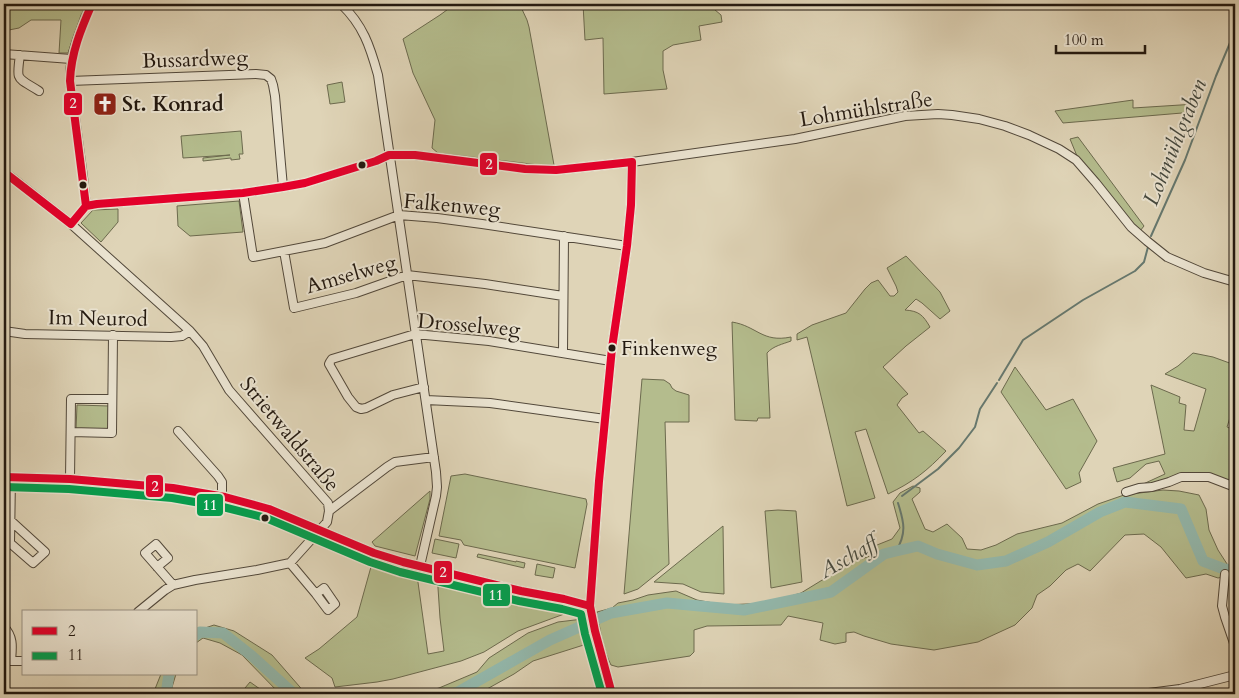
<svg xmlns="http://www.w3.org/2000/svg" width="1239" height="698" font-family="Cardo,serif">
<style>
.green{fill:#b4bc8d;stroke:#6c6a4e}
.lines{fill:none;stroke-linecap:round;stroke-linejoin:round}
.stream{stroke:#66786e;stroke-width:2}
.river{stroke:#93b8ac;stroke-width:11}
.minor-casing{stroke:#52483a;stroke-width:10}
.minor{stroke:#eae3d0;stroke-width:8}
.bus-1-casing{stroke:#eae3d0;stroke-width:11}
.bus-2-casing{stroke:#eae3d0;stroke-width:11}
.bus-1{stroke:#e4002b;stroke-width:8}
.bus-2{stroke:#029f4e;stroke-width:8}
.bus-dot{fill:#231910;stroke:#eae3d0;stroke-width:2}
.labels{text-anchor:middle;stroke-width:4;stroke-linejoin:round;paint-order:stroke}
.bus-label{font-size:20px;fill:#231910;stroke:#eae3d0;text-anchor:start}
.street-label{font-size:21px;fill:#231910;stroke:#eae3d0}
.poi-label{font-size:21px;font-weight:bold;fill:#231910;stroke:#eae3d0;text-anchor:start}
.water-label{font-size:22px;font-style:italic;fill:#45493f;stroke:#eae3d0}
.line-badge{stroke:#eae3d0;stroke-width:2}
.badge-label{font-size:14px;text-anchor:middle;font-weight:bold;fill:#fff}
</style>
<rect width="100%" height="100%" fill="#dfd4b7"/>
<filter id="stains"><feTurbulence type="fractalNoise" baseFrequency=".004" numOctaves="4"/><feColorMatrix values="0 0 0 0 .2 0 0 0 0 .09 0 0 0 0 .02 0 0 0 .5 -.17"/></filter>
<radialGradient id="worn" r=".72"><stop offset=".6" stop-color="#630" stop-opacity="0"/><stop offset="1" stop-color="#630" stop-opacity=".3"/></radialGradient>
<path class="green" d="M26,4H87L81,15L68,53H59L61,20H31L19,28L4,31V7Z
M455,4H519L520,5L527,20L529,27L554,165H539L438,153L432,148L435,120L413,73L403,39L440,15Z
M583,4H708L721,15L722,22L699,26L701,40L673,45L663,51V70L667,89L604,94L603,38L585,40Z
M342,82L345,102L330,104L327,85Z
M1133,100V108L1196,104L1194,112L1063,123L1055,111Z
M241,131L243,154H239L240,159L231,160V158L203,161V158L230,155L183,158L181,136Z
M1078,137L1144,226L1140,231L1134,225L1077,156L1070,139Z
M239,201L243,232L190,236L178,226L177,206Z
M118,209V222L101,242L81,223L93,210Z
M906,256L940,292L950,311L940,319L922,303L916,299L905,310C919,311 923,315 930,327L906,346L883,367L908,394L902,398L897,405L919,433L923,431L946,451C927,471 913,482 888,494L866,429L855,432L875,498L847,506L807,337L797,340V334L812,325L846,313L865,289L871,283L878,280L890,296H894L898,292L896,286L887,268Z
M732,322C757,326 762,343 791,337V341C783,344 773,346 767,353L770,418H758L757,421L735,420Z
M1193,353L1213,357L1235,365V402L1227,427L1234,430L1235,428V484L1209,475L1152,485H1141L1165,474L1159,461L1146,464L1130,478L1117,482L1113,468L1165,454L1151,385L1180,397L1179,403L1186,405L1184,430L1194,431L1206,389L1165,374L1178,366Z
M1015,367L1046,410L1073,399L1097,441L1079,473L1081,482L1066,489L1001,392Z
M642,379L664,380L670,384L672,388L676,391L689,395V422H665L669,564L638,589L624,594Z
M77,405L109,406V430H76Z
M465,474L586,499L587,504L575,568L464,545L461,540L439,536L451,476Z
M913,486L920,488V492L912,499L925,529L933,532L947,524L962,538L967,549L981,550L996,545L1017,534L1062,523L1098,504L1124,495L1163,490L1179,491L1199,495L1206,509L1209,530L1218,550L1229,567L1227,576L1218,578L1206,574L1186,578L1161,547L1144,534L1125,535L1090,571L1078,564L1066,570L1050,586L1037,595L1032,608L1015,625L978,642L934,650L891,644L864,636L854,632L846,633V642L835,644L820,640L823,623L788,616L781,625L707,626L694,630V652L690,656L618,667L611,665C603,650 600,629 597,612L612,608L618,603L633,600L648,595L676,591L697,600L724,605L768,603L801,593L832,574L846,564L856,553L862,559L875,554L877,545L892,539L900,528L893,502L900,493Z
M430,491V499L415,556L375,546L372,542Z
M778,510L796,511L802,582L771,588L765,511Z
M723,526L724,594L701,592L683,584L654,582Z
M435,539L459,544L456,558L432,553Z
M478,554L516,562V561L525,563L524,568L477,557Z
M374,556L416,568L428,654L444,651L440,618L437,573L562,602L573,605L575,610L518,631L484,652L461,661L393,679L377,682L335,687L332,678L305,658L319,649L357,617Z
M537,564L555,568L553,578L535,575Z
M583,619L590,643L533,661L514,674L478,694H418L439,688L477,672L489,658L528,633L558,622Z
M214,625L234,631L272,655L306,694H280L242,655L220,643L203,638L196,643V631Z
M161,674H176L170,694H153Z
M250,682L267,694H240Z"/>
<g class="lines">
<path class="stream" d="M1151,236L1185,160L1216,76L1235,31
M999,380L1023,340L1083,300L1135,271L1144,262L1148,247
M902,496L938,469L959,448L975,427L980,409L997,383
M896,551C907,533 904,522 898,503"/>
<path class="river" d="M196,635L200,632L223,633L252,656L294,694
M166,694L169,674
M450,694L458,692L550,640L611,613L667,603L744,610L831,592L884,554L896,551L918,546L937,554L977,565L1006,561L1048,542L1100,512L1125,502L1181,509L1203,561L1224,569L1235,570"/>
<g class="minor-casing">
<path id="minor" d="M341,4C363,25 370,46 378,75L436,472L437,487L436,496L420,566
M230,5L232,4
M4,54L71,59
M20,55C16,82 17,77 39,91
M70,81L256,74L266,75L271,79L273,85L275,96L283,187
M4,172L11,177L71,224L190,331L203,346L229,390L328,503L329,511L327,522L290,563L257,570L195,580L173,585L165,590L138,612
M243,193L253,257L325,243L399,215L437,218L482,224L627,246
M86,206L83,177L70,81C69,54 81,28 92,4
M71,224L86,206L97,204L243,193L283,187L305,183L376,161L389,155H415L525,169L556,170L632,162L795,139L905,116L938,114L952,115L979,119L1005,126L1029,135L1059,149L1076,160L1096,183L1131,227L1147,241L1167,257L1204,273L1235,282
M284,251L294,308L356,293L407,275L485,284L563,296
M4,331L25,334L171,337L182,336L190,331
M563,353L564,236
M424,387L393,395L366,408L361,409L356,407L348,397L329,364L330,362L332,359L415,334L489,341L611,361
M426,400L490,403L605,419
M178,431L218,476L222,482V496
M71,432L112,433L113,335
M4,477L70,479L173,488L225,497L269,509L374,553L403,562L521,591L564,599L590,606
M70,479L71,399H112
M1126,492L1139,488L1152,487L1169,482L1181,477H1209L1235,487
M329,511L387,467L395,462L434,457
M11,521L45,552L33,563L10,543L11,477
M290,563L316,594
M157,567L168,558L156,544L145,553L173,585
M1225,574L1222,606L1225,617L1235,646
M324,588L335,604L328,610L316,594Z
M4,627C14,637 12,648 11,661
M4,661H24
M612,694L595,631L590,606L599,481L612,348L627,246L631,205L632,162
M1141,694L1180,689L1235,675"/>
</g>
<use href="#minor" class="minor"/>
<g class="bus-1-casing">
<path id="bus-1" d="M4,172L71,224
M86,206L70,81C71,53 81,29 92,4
M71,224L86,206L97,204L243,193L283,187L305,183L376,161L389,155H415L525,169L556,170L632,162
M4,477L70,479L173,488L225,497L269,509L374,553L403,562L521,591L564,599L590,606
M612,694L595,631L590,606L599,481L612,348L627,246L631,205L632,162"/>
</g>
<g class="bus-2-casing">
<path id="bus-2" d="M4,487L69,489L172,498L223,507L266,518L370,562L400,572L519,601L562,609L581,614L585,634L602,694"/>
</g>
<use href="#bus-1" class="bus-1"/>
<use href="#bus-2" class="bus-2"/>
</g>
<defs>
<g id="church-square" transform="scale(1.25)"><rect x="-9" y="-9" width="18" height="18" rx="4" fill="#8f2418" stroke="#eae3d0"/><path d="M-1.2-6h2.4v3.5h3.3v2.4h-3.3V6h-2.4V-.1h-3.3v-2.4h3.3Z" fill="#fff"/></g>
</defs>
<g fill-rule="evenodd">
<use href="#church-square" x="105" y="104"/>
</g>
<g class="bus-dot">
<circle cx="362" cy="165" r="4.5"/>
<circle cx="83" cy="185" r="4.5"/>
<circle cx="612" cy="348" r="4.5"/>
<circle cx="265" cy="518" r="4.5"/>
</g>
<g class="labels">
<g class="bus-label">
<text x="621" y="355">Finkenweg</text>
</g>
<g class="street-label">
<text transform="translate(195 59) rotate(-2)" y="7">Bussardweg</text>
<text transform="translate(866 109) rotate(-9)" y="7">Lohmühlstraße</text>
<text transform="translate(452 205) rotate(5)" y="7">Falkenweg</text>
<text transform="translate(351 274) rotate(-16)" y="7">Amselweg</text>
<text transform="translate(98 318) rotate(1)" y="7">Im Neurod</text>
<text transform="translate(469 325) rotate(5)" y="7">Drosselweg</text>
<text transform="translate(290 434) rotate(50)" y="7">Strietwaldstraße</text>
</g>
<g class="poi-label">
<text x="122" y="111">St. Konrad</text>
</g>
<g class="water-label">
<text transform="translate(1174 142) rotate(-68)" y="8">Lohmühlgraben</text>
<text transform="translate(848 556) rotate(-30)" y="8">Aschaff</text>
</g>
</g>
<g class="line-badge">
<rect x="63" y="92" width="20" height="24" rx="5" fill="#e4002b"/>
<rect x="479" y="152" width="19" height="24" rx="5" fill="#e4002b"/>
<rect x="145" y="474" width="19" height="24" rx="5" fill="#e4002b"/>
<rect x="196" y="493" width="28" height="24" rx="5" fill="#029f4e"/>
<rect x="433" y="560" width="20" height="24" rx="5" fill="#e4002b"/>
<rect x="482" y="583" width="29" height="24" rx="5" fill="#029f4e"/>
</g>
<g class="badge-label">
<text x="73" y="108">2</text>
<text x="489" y="169">2</text>
<text x="155" y="491">2</text>
<text x="210" y="510">11</text>
<text x="443" y="577">2</text>
<text x="496" y="600">11</text>
</g>
<rect width="1239" height="698" fill="none" stroke="#dfd4b7" stroke-width="20"/>
<rect x="5" y="5" width="1229" height="688" fill="none" stroke="#231910" stroke-width="2.5"/>
<rect x="10" y="10" width="1219" height="678" fill="none" stroke="#231910"/>
<rect x="22" y="610" width="175" height="65" fill="#eae3d0" stroke="#9a9283"/>
<rect x="32" y="627" width="25" height="8" fill="#e4002b" stroke="#9a9283"/>
<text x="68" y="636" font-size="15" fill="#231910">2</text>
<rect x="32" y="652" width="25" height="8" fill="#029f4e" stroke="#9a9283"/>
<text x="68" y="660" font-size="15" fill="#231910">11</text>
<path d="M1056 45v8h89v-8" fill="none" stroke="#231910" stroke-width="2.5"/>
<text x="1064" y="45" font-size="15" fill="#231910" stroke="#eae3d0" stroke-width="4" paint-order="stroke">100 m</text>
<rect width="100%" height="100%" filter="url(#stains)"/>
<rect width="100%" height="100%" fill="url(#worn)"/>
</svg>
